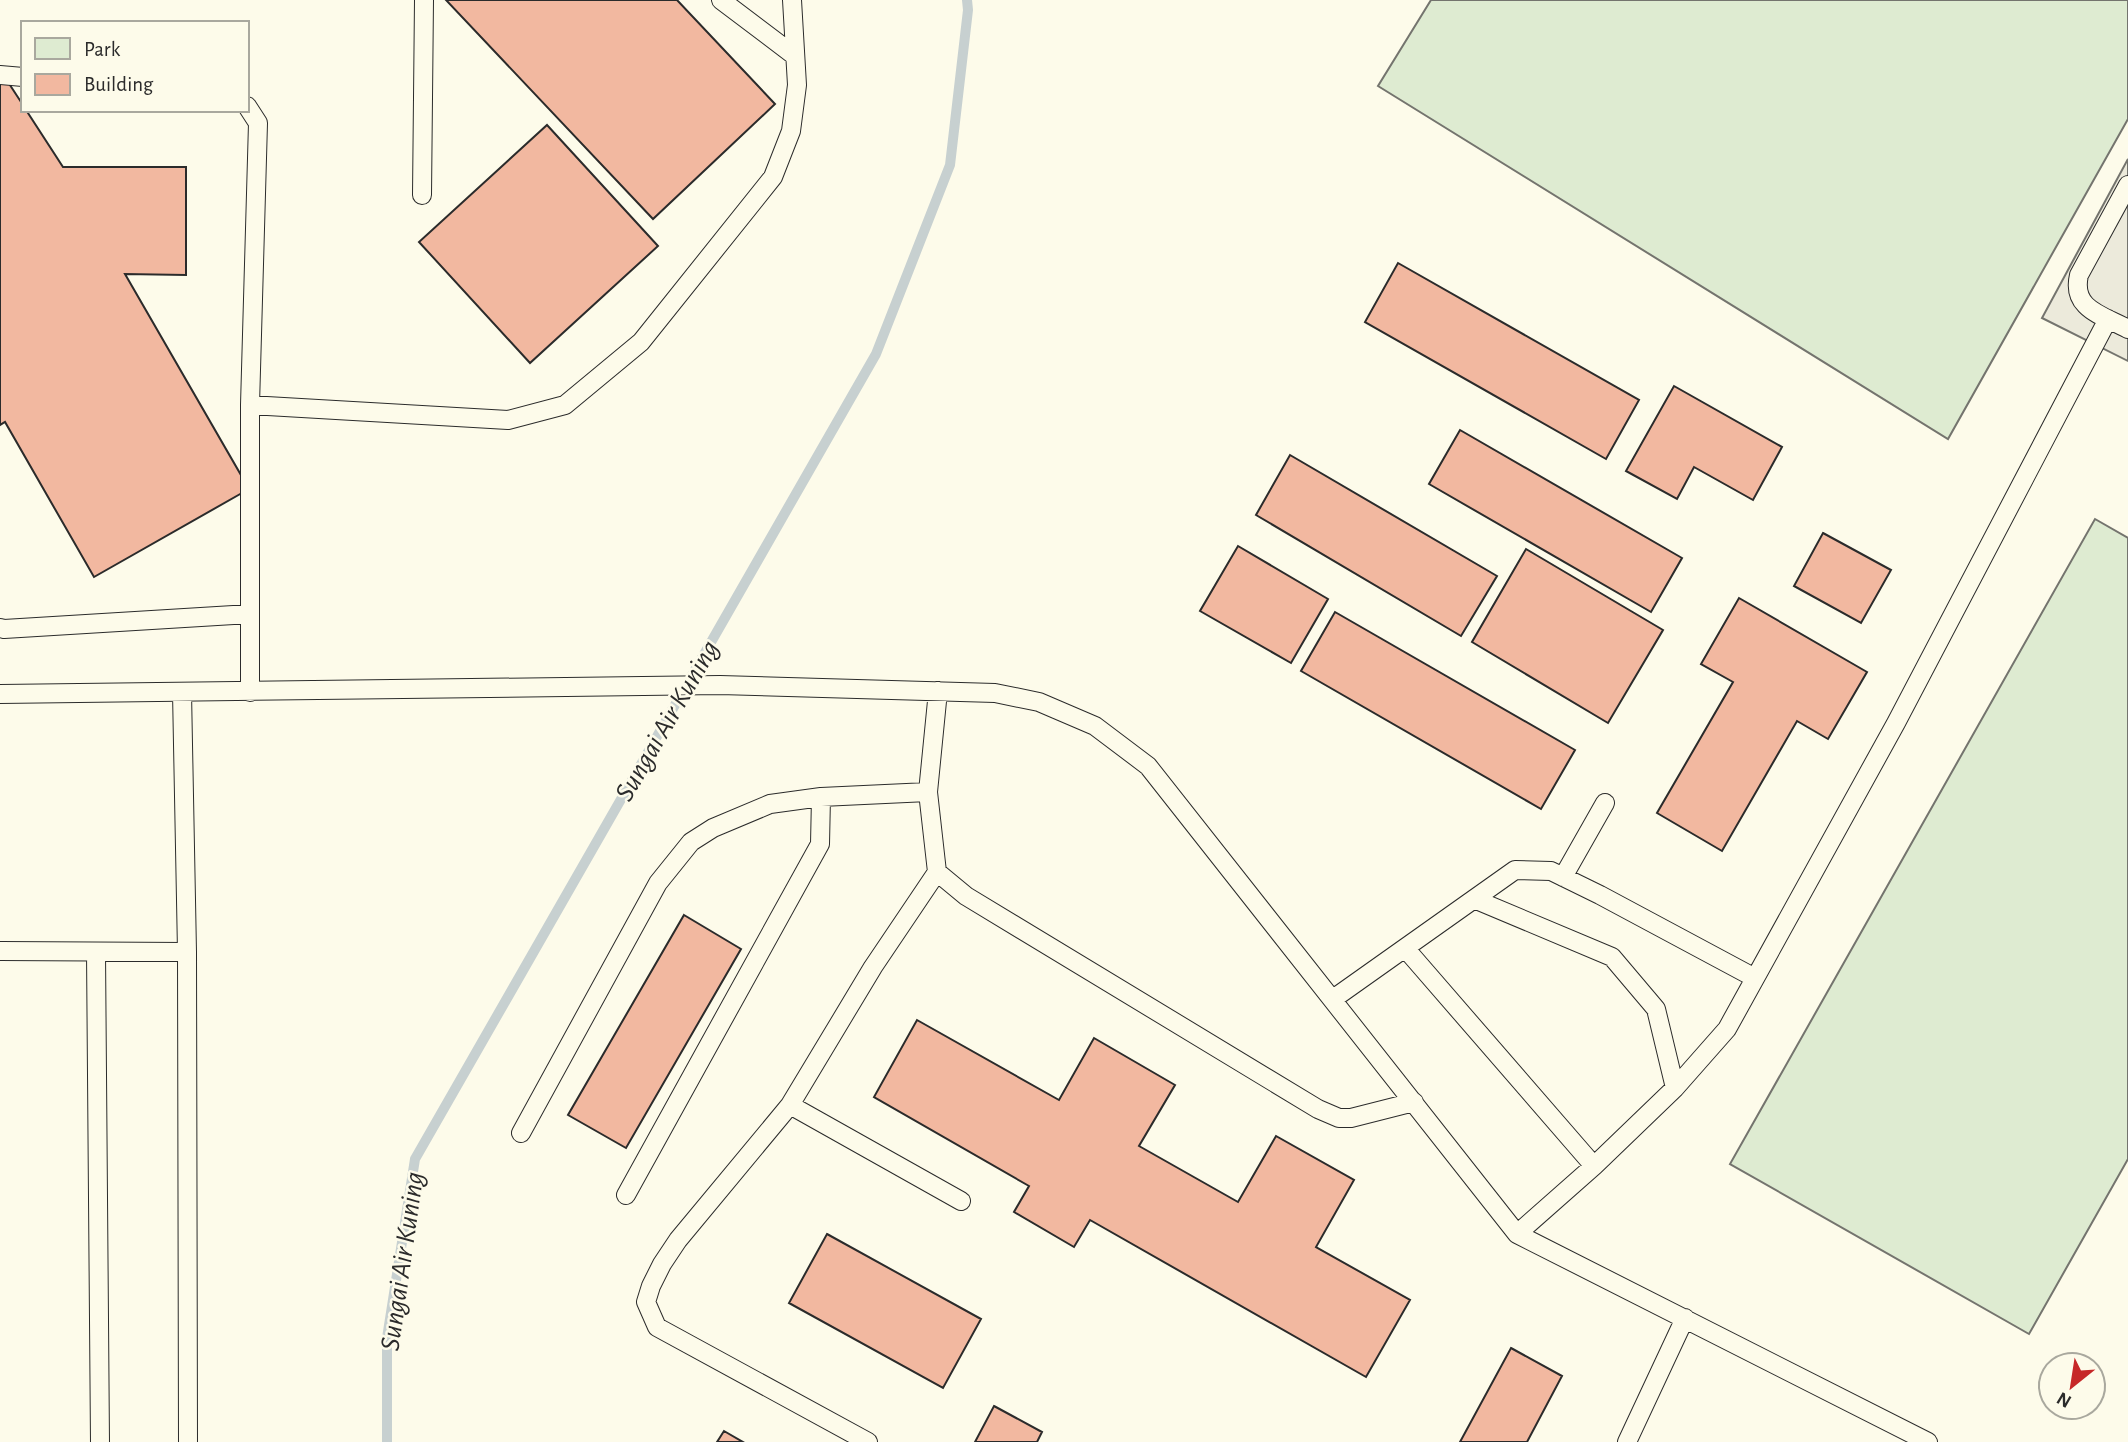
<svg xmlns="http://www.w3.org/2000/svg" width="2128" height="1442" font-family="'Alegreya Sans',sans-serif">
<style>
.green{fill:#deebd1;stroke:#74746e;stroke-width:2}
.parking{fill:#eceadb;stroke:#74746e;stroke-width:2}
.lines{fill:none;stroke-linecap:round;stroke-linejoin:round}
.stream{stroke:#c7d0d0;stroke-width:10}
.building{fill:#f2b8a0;stroke:#2b2b2b;stroke-width:2}
.service-casing{stroke:#2b2b2b;stroke-width:20}
.service{stroke:#fdfbea;stroke-width:18}
.labels{text-anchor:middle;stroke-width:5;stroke-linejoin:round;paint-order:stroke}
.water-label{font-size:28px;font-style:italic;fill:#2b2b2b;stroke:#fdfbea}
</style>
<rect width="100%" height="100%" fill="#fdfbea"/>
<path class="green" d="M1431,0H2128V119L1948,439L1378,86Z
M2095,519L2128,538V1159L2029,1334L1730,1164Z"/>
<path class="parking" d="M2128,159V361L2042,318Z"/>
<g class="lines">
<path class="stream" d="M387,1442V1338L415,1159L876,354L950,165L968,10L967,0"/>
</g>
<path class="building" d="M446,0H677L775,104L653,219Z
M6,79L23,105V110H26L63,167H186V275L125,274L249,489L94,577L5,422L0,425V83Z
M547,125L658,246L530,363L419,242Z
M1398,263L1639,400L1606,459L1365,322Z
M1674,386L1782,447L1753,500L1694,467L1677,499L1626,471Z
M1460,430L1682,558L1651,612L1429,484Z
M1290,455L1497,576L1461,636L1256,515Z
M1823,533L1891,570L1861,623L1794,586Z
M1238,546L1328,599L1291,663L1200,611Z
M1526,549L1663,630L1608,723L1472,642Z
M1739,598L1867,672L1828,739L1797,721L1722,851L1657,813L1733,682L1701,664Z
M1335,612L1575,750L1541,809L1301,671Z
M684,915L741,949L626,1148L568,1115Z
M917,1020L1059,1100L1094,1038L1175,1085L1139,1146L1238,1202L1276,1136L1354,1180L1316,1247L1410,1300L1366,1377L1090,1220L1074,1247L1014,1212L1029,1186L874,1097Z
M827,1234L981,1319L943,1388L789,1303Z
M1511,1348L1562,1376L1527,1442H1460Z
M994,1406L1042,1432L1037,1442H975Z
M724,1431L743,1442H717Z"/>
<g class="lines">
<g class="service-casing">
<path id="service" d="M721,0L795,56
M0,75L23,77
M247,106L258,123L250,405V692
M2128,185L2079,275C2071,309 2102,315 2128,329
M422,195L424,0
M250,405L508,420L565,405L641,342L773,177L791,131L797,85L792,0
M0,628L4,629L250,614
M938,691L928,792L937,872L966,896L1318,1109L1339,1118H1351L1414,1102
M182,692L187,952L188,1442
M0,694L720,685L995,693L1039,702L1095,726L1148,766L1517,1234L1928,1442
M1563,877L1605,803
M1474,899L1612,957L1656,1009L1675,1088
M1405,948L1594,1166
M0,951L187,952
M96,952L100,1442
M1333,999L1515,870L1551,871L1600,895L1755,978
M790,1105L961,1201
M521,1133L658,883L691,842L713,828L770,804L821,797L928,792
M626,1195L820,844L821,797
M1517,1234L1594,1166L1675,1088L1727,1029L1896,723L2108,319
M868,1442L657,1327L646,1302L651,1286L662,1264L678,1240L790,1105L873,967L937,872
M1627,1442L1685,1318"/>
</g>
<use href="#service" class="service"/>
</g>
<g class="labels">
<g class="water-label">
<text transform="translate(666 720) rotate(-60)" y="10">Sungai Air Kuning</text>
<text transform="translate(401 1261) rotate(-82)" y="10">Sungai Air Kuning</text>
</g>
</g>
<rect x="21" y="21" width="228" height="91" fill="#fdfbea" stroke="#a9a89e" stroke-width="2"/>
<rect x="35" y="38" width="35" height="21" fill="#deebd1" stroke="#a9a89e" stroke-width="2"/>
<text x="84" y="56" font-size="21" fill="#2b2b2b">Park</text>
<rect x="35" y="74" width="35" height="21" fill="#f2b8a0" stroke="#a9a89e" stroke-width="2"/>
<text x="84" y="91" font-size="21" fill="#2b2b2b">Building</text>
<g transform="translate(2072 1386) rotate(210)"><circle r="33" fill="#fdfbea" stroke="#a9a89e" stroke-width="2"/>
<path d="M0-5L12 26L0 18L-12 26Z" fill="#c62828"/>
<text y="-10" font-size="19" font-weight="bold" text-anchor="middle" fill="#2b2b2b">N</text>
</g>
</svg>
